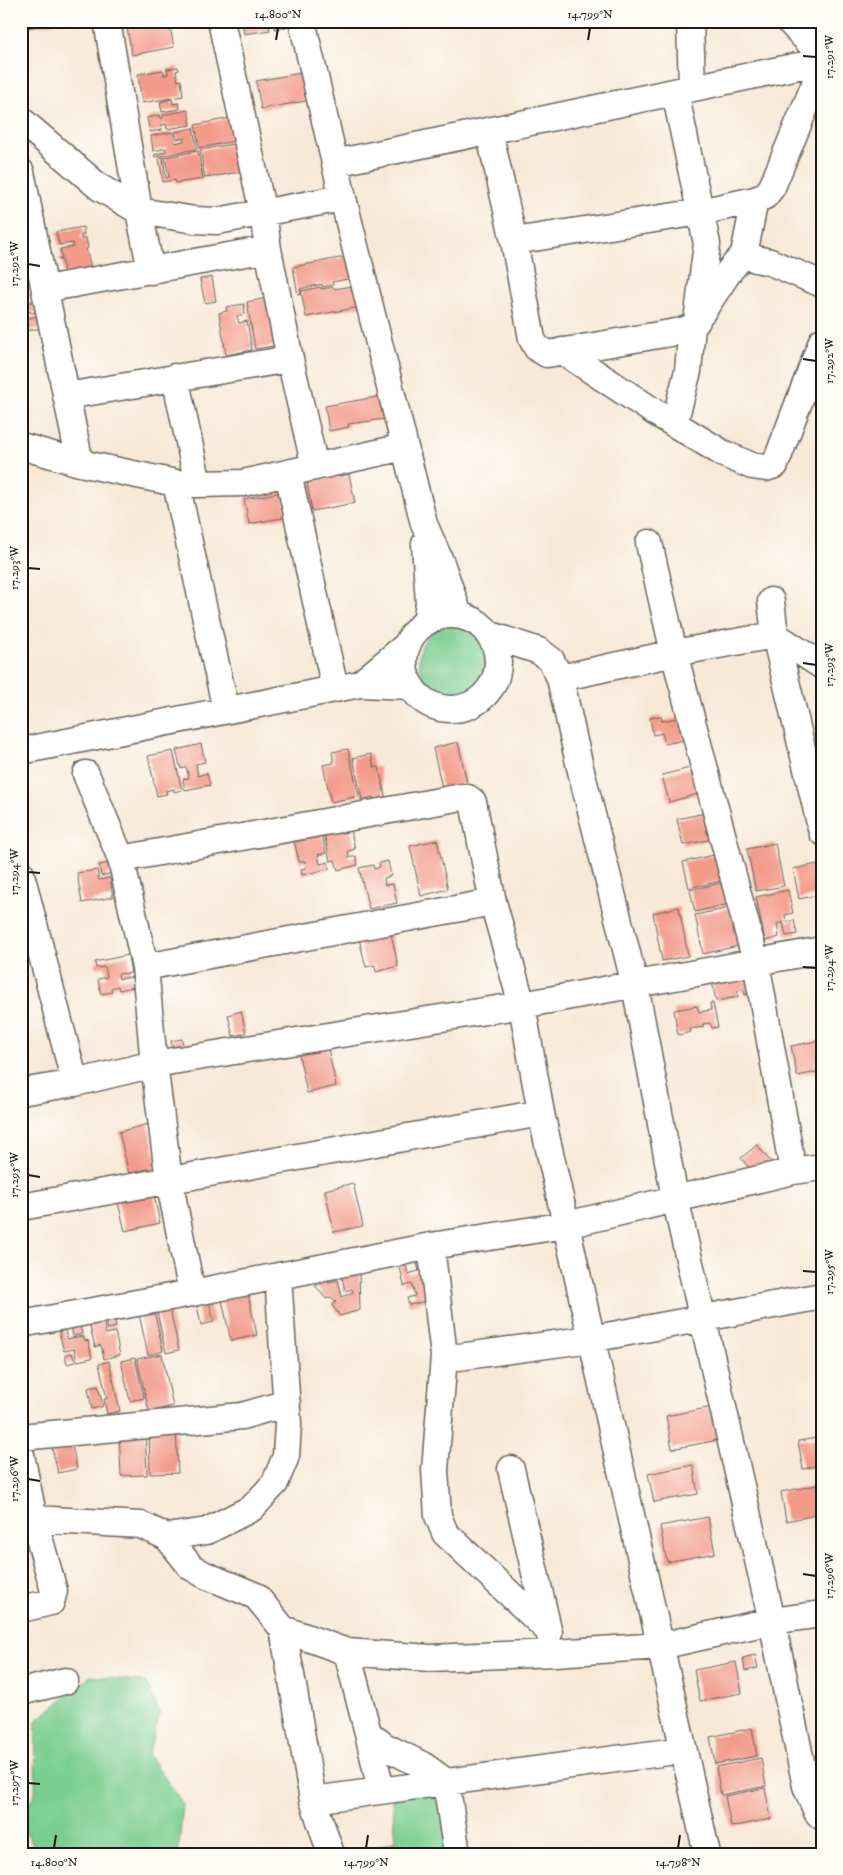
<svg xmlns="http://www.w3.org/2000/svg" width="843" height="1875" font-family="'IM FELL DW Pica',serif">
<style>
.green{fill:#7ace90;stroke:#4b7556}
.building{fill:#f39a89}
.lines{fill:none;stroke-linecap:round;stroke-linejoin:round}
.minor-casing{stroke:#69645d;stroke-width:29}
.minor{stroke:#fff;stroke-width:26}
.ticks{fill:none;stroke:#1c1c1c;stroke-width:2}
.neatline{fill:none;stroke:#1c1c1c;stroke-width:2}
.ticks-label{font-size:12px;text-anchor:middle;fill:#1c1c1c}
</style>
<rect width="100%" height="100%" fill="#fdfcf7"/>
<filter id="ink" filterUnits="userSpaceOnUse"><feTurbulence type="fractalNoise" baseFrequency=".02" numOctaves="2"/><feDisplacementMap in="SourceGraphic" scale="10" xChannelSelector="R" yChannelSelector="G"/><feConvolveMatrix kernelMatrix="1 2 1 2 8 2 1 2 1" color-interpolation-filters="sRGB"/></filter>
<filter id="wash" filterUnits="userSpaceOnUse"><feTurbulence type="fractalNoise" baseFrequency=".0096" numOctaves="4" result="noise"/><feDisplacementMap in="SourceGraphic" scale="20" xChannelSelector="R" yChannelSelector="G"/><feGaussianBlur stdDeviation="1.12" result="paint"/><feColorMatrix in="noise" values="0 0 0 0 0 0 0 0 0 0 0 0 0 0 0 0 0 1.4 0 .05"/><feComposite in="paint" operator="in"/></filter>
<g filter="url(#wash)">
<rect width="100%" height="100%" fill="#f8e9d7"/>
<path class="green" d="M419 660a36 36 0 1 1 72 0a36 36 0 1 1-72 0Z
M91,1676L146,1682L160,1714L148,1754L183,1804L178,1854H40L33,1845L21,1823V1820L35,1794L36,1721Z
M444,1767L467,1854H358L396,1840L391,1791Z"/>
<g id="blocks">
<path class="building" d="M21,21H60V22L21,29Z
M163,21H169L174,47L132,55L127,28Z
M242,21H296L297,25L275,29L274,22L269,24L270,30L244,34Z
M178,67L179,70L176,71L178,81L181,80L183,96L142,103L138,74L163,70L164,75L168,74L167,69Z
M312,71L317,99L261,109L256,81Z
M172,99L173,104L179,103L180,109L162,112L160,102Z
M188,110L191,125L167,129L166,124L161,125L162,130L150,132L147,118L160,115L161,118H163V115Z
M235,117L239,140L199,148L195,125Z
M193,128L197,149L155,157L154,155L166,152V148L153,151L151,136L173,132L175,143L184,141V138L177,139L175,132Z
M239,143L244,171L205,178L200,150Z
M198,151L203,179L176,183L175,180L163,182L159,158L163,157L166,178L169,177L165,157Z
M83,227L84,235H81V239L86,238L88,248L86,249L92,271L64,273L62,260H59V258H62L60,249L74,247L73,243L59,245L56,232Z
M33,239L38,268L21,271V241Z
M355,255L359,277L332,282L333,285L322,287V284L300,289L301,294L298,295L293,267Z
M212,277L216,301L205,303L200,279Z
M362,284L366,306L306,317L301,291L320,287L321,289L334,287L335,289Z
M272,297L280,345L255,349L247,302Z
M37,301L44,311L31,313V312H27L28,318L40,316L47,327L21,332V304Z
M244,304L245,314L237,316L239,323L247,321L252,350L226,355L219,313L227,311L226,307Z
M382,396L386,419L348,424L349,427L329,431L325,406Z
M349,474L355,503L312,511L307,482Z
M283,492L287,517L249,524L244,499Z
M694,715L699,737L665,744L662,733L653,735L650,718L661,716L662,721Z
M458,742L467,783L442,788L433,748Z
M201,744L205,762L196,764L198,776L207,773L210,785L185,790L183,779L189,778L186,767L181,769L176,750Z
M348,749L359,796L331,802L323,765L334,763L332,752Z
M173,751L182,790L174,792V789L166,791L167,794L157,796L148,756Z
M371,754L374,767H379L386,800L375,803L373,797L362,800L353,758Z
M706,764L713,790L669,802L662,775Z
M719,810L724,837L683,845L677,819Z
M349,823L355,849L348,851L349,858L356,856L358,865L338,870L335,860L330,861L323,829Z
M320,829L326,853L318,855L320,864L328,862L329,869L302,875L301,869L306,868L305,861L299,862L293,836Z
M437,840L448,889L421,896L410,846Z
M775,843L784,886L756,891L747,849Z
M723,853L729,879L689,888L683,862Z
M388,861L391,876L384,878L385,885L393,884L397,903L369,909L359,868L373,865L374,869L380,867L379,863Z
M110,863L112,873L101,876L99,865Z
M822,863V894L799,899L793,869Z
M97,870L99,880L110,878L113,897L82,903L77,873Z
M728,881L733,903L695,912L690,890Z
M788,890L793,913L785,915L786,922L794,920L797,934L786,936L783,922L777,924L779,937L765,941L756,897Z
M679,907L688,956L662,961L653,913Z
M734,907L742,945L703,954L695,915Z
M389,924L398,966L376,972L375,965L366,967L357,931Z
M128,955L131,973L118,974L119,979L132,977L134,987L119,990L118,986L111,988L112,992L101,994L98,979L107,977L105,967L96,968L95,962Z
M754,963L759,992L745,995L744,990L737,991L738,997L716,1001L710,971Z
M710,1003H713L718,1027L712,1028L710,1023L703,1024V1027L690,1029L691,1032L678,1035L674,1010L697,1006L699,1012L711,1010Z
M241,1011L246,1033L233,1036L228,1015Z
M182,1039L183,1047L173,1049L171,1041Z
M822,1040V1071L797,1076L791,1046Z
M327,1044L336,1086L307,1093L298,1050Z
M148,1124L158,1166L129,1174L119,1132Z
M757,1145L771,1162L754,1175L741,1158Z
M353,1183L363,1226L334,1232L325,1190Z
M152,1186L160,1223L125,1231L116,1194Z
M428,1260L436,1299L409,1305L407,1298L415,1296L412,1284L404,1286L400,1267L406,1266L408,1274L419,1271L417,1263Z
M359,1272L360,1310L340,1316L332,1305L336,1302L331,1297L326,1299L315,1285L338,1280L342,1297L353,1292L352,1289L345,1291L342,1277Z
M248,1294L257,1335L231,1341L222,1300Z
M209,1302L214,1322L201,1325L197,1305Z
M170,1309L179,1350L166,1353L157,1312Z
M154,1310L163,1351L148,1355L139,1314Z
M114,1317L116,1327L107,1329L105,1319Z
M78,1318L82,1334L73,1336L70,1320Z
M103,1319L106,1334L115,1332L120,1355L104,1359L101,1345L95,1347L89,1322Z
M65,1330L67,1339L83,1336L85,1341L88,1340L92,1358L77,1361L74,1349L64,1351L59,1332Z
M72,1353L75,1362L67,1364L65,1355Z
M162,1354L173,1406L149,1412L137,1359Z
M135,1358L144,1398L130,1401L121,1361Z
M109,1361L120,1411L107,1414L104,1399H107L99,1364Z
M98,1386L103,1406L92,1409L88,1388Z
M712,1407L718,1440L672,1449L666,1416Z
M68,1426L77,1469L58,1473L48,1431Z
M176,1428L178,1473L150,1474L149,1429Z
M145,1429L147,1475L121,1476L119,1430Z
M822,1437V1465L803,1469L798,1441Z
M693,1465L698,1494L654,1502L648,1474Z
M817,1485L822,1514L786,1521L781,1492Z
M708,1517L715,1553L667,1562L660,1526Z
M755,1655L758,1668L745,1671L743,1658Z
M736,1662L742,1693L700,1701L694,1670Z
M752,1728L757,1756L715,1764L710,1737Z
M761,1758L766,1786L721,1795L716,1767Z
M765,1788L771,1819L731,1827L725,1796Z"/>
</g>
</g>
<g filter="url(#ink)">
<use href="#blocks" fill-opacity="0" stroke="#69645d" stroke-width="1"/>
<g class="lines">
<g class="minor-casing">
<path id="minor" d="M107,21L139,211L151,271
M221,21L263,213L268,249L290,359L315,467
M302,21L343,198L424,524L441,563L459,615
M690,21L692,88
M789,21L822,56
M21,120L99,187L139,211L195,220L217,221L343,198
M489,131L514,241L532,339L537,348L547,354L682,331L692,327L697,321L707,244L675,92
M335,163L822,61
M21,172L80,463
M755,200L744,254L756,259L770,262L822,284
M514,241L700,212L755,200L765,196L772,187L822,67
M45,289L268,249
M702,312L730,270L744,254
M562,351L653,411L724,454L752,466L766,468L775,465L822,341
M175,377L198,484
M66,396L290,359
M674,424L688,371L692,327
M21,446L80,463L176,483L198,484L243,483L404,447
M288,473L335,689
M176,483L226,710
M649,543L674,653L756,962L793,1171
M425,544L429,603L426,622
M771,601L775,635L822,832
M404 662a47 47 0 1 1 94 0a47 47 0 1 1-94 0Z
M488,634L539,651L551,660L560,678L579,763L635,985L675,1198L772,1621L806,1786L817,1812L822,1817
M560,678L674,653L775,635L822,666
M360,684L408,644
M21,751L360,684L411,686
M86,774L121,859L145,967L154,1064L169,1180L192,1293
M121,859L462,797L468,798L473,802L493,902L522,1005L541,1113L707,1854
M21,874L75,1083
M145,967L493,902
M21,1092L75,1083L154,1064L522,1005L822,950
M21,1207L541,1113
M431,1246L444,1356L435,1470L438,1516L445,1533L548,1630
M21,1324L192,1293L431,1246L566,1225L793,1171L822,1167
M444,1356L459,1357L591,1339L822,1296
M21,1437L242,1416L287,1403
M21,1455L34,1519L54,1591L51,1602L21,1609
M511,1469L549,1633
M34,1519L141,1525L167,1537L191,1567L205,1575L256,1596L283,1629L313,1800L331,1854
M167,1537L207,1531L252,1508L275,1483L286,1456L288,1424L278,1276
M283,1629L347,1652L430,1658L555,1653L660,1646L772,1621L822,1614
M347,1652L368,1733L384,1746L424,1766L446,1782L457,1854
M21,1692L65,1681
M368,1733L381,1790
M313,1800L683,1750"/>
</g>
<use href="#minor" class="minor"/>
</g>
</g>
<path class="ticks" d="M276,40L278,28M588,40L590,28M803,56L816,57M28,264L40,266M803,359L816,361M28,568L40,569M803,663L816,665M28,872L40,873M803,967L816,968M28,1175L40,1177M803,1271L816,1272M28,1479L40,1481M803,1574L816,1576M28,1783L40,1784M54,1848L56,1835M366,1848L368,1835M678,1848L680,1835"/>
<rect width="843" height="1875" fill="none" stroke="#fdfcf7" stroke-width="55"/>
<rect x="28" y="28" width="788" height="1820" class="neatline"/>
<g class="ticks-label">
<text x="278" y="18">14.800°N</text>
<text x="590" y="18">14.799°N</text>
<text transform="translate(829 57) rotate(-90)" y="4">17.291°W</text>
<text transform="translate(14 264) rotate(-90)" y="4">17.292°W</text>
<text transform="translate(829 361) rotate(-90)" y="4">17.292°W</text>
<text transform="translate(14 568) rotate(-90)" y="4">17.293°W</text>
<text transform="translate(829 665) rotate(-90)" y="4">17.293°W</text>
<text transform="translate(14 872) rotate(-90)" y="4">17.294°W</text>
<text transform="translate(829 968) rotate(-90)" y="4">17.294°W</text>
<text transform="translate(14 1175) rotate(-90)" y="4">17.295°W</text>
<text transform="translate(829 1272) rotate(-90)" y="4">17.295°W</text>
<text transform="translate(14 1479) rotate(-90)" y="4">17.296°W</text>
<text transform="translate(829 1576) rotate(-90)" y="4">17.296°W</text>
<text transform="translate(14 1783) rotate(-90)" y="4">17.297°W</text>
<text x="54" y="1866">14.800°N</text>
<text x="366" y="1866">14.799°N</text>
<text x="678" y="1866">14.798°N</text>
</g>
</svg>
